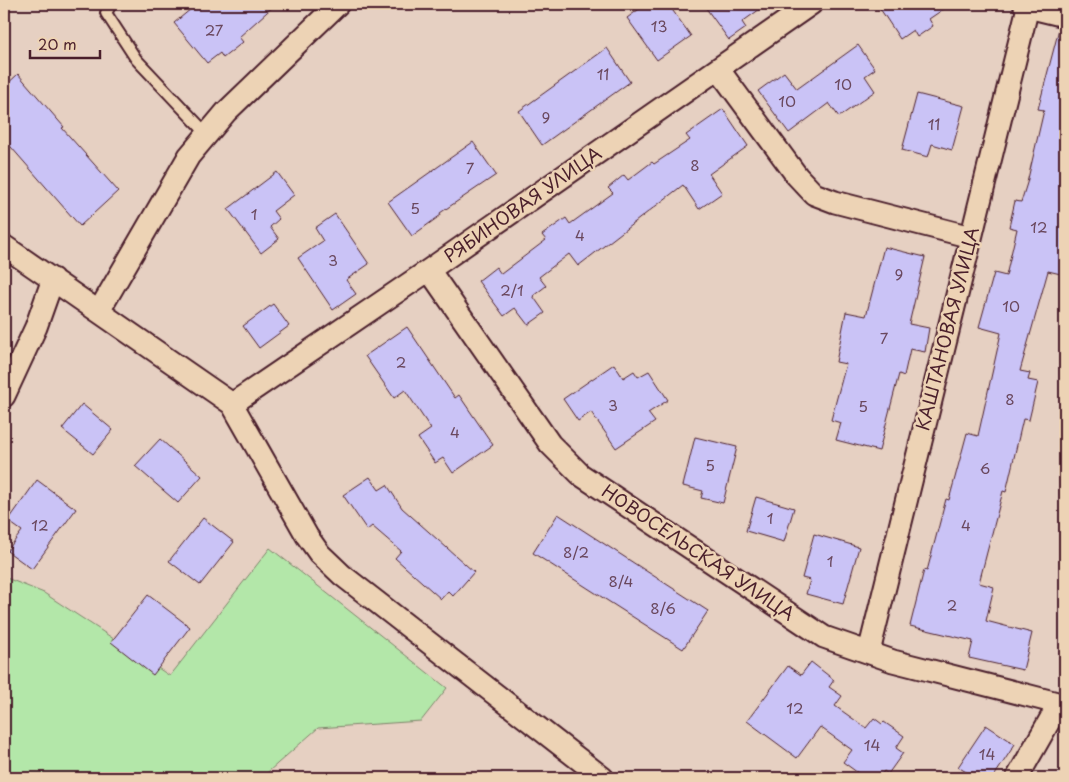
<svg xmlns="http://www.w3.org/2000/svg" width="1069" height="782" font-family="'Playpen Sans',sans-serif">
<style>
.green{fill:#b3e7a9;stroke:#7e836a}
.building{fill:#cac3f6;stroke:#4a1f2b}
.lines{fill:none;stroke-linecap:round;stroke-linejoin:round}
.lane-casing{stroke:#4a1f2b;stroke-width:14}
.street-casing{stroke:#4a1f2b;stroke-width:25}
.lane{stroke:#edd3b5;stroke-width:10}
.street{stroke:#edd3b5;stroke-width:21}
.labels{text-anchor:middle;stroke-width:5;stroke-linejoin:round;paint-order:stroke}
.number-label{font-size:15px;fill:#6a485e}
.street-label{font-size:18px;fill:#4a1f2b;stroke:#edd3b5}
</style>
<rect width="100%" height="100%" fill="#e6d0c2"/>
<filter id="ink" filterUnits="userSpaceOnUse"><feTurbulence type="fractalNoise" baseFrequency=".02" numOctaves="2"/><feDisplacementMap in="SourceGraphic" scale="10" xChannelSelector="R" yChannelSelector="G"/><feConvolveMatrix kernelMatrix="1 2 1 2 8 2 1 2 1" color-interpolation-filters="sRGB"/></filter>
<g filter="url(#ink)">
<path class="green" d="M270,548L447,688L421,721L318,728L261,778H4V577L44,593L170,676Z"/>
<path class="building" d="M197,4H276L239,37L243,42L223,58L220,53L207,63L174,23Z
M646,4H668L691,36L657,60L627,18Z
M703,4H767L742,22L746,28L729,40Z
M877,4H951L929,19L933,26L917,37L913,30L900,39Z
M1059,29L1065,30V275L1048,271L1020,371L1030,373L1028,380L1038,382L1029,420L1023,419L1006,492L1003,491L979,583L994,587L986,621L1032,633L1023,670L969,658L973,641L910,626L924,570L927,571L946,499L949,500L967,433L978,436L1001,333L979,327L994,273L1006,276L1017,229L1009,227L1015,201L1021,202L1027,183L1044,110L1038,109Z
M858,45L875,69L865,76L875,91L839,117L829,103L789,133L758,91L784,72L797,89Z
M607,48L630,82L542,145L519,111Z
M18,74L64,127L62,128L118,191L80,226L4,139V87Z
M917,94L964,106L952,150L932,144L928,157L902,150Z
M723,109L748,146L709,174L722,193L699,209L683,185L578,266L569,254L539,277L546,286L533,296L545,313L528,325L515,308L504,316L478,281L496,267L501,274L546,240L542,235L566,218L570,224L613,193L608,188L624,175L628,180L652,162L654,164L690,140L686,135Z
M473,142L496,175L440,213L441,215L412,236L388,202Z
M277,172L294,195L273,211L279,219L270,227L279,239L261,253L228,209Z
M335,214L369,264L346,280L356,294L333,310L298,258L323,241L315,228Z
M884,247L925,257L909,324L929,328L925,352L910,349L904,376L899,374L879,451L836,440L841,423L831,420L846,364L836,362L846,312L866,316Z
M273,304L289,326L259,348L243,326Z
M407,327L455,398L459,395L493,445L453,473L443,458L435,463L418,438L431,429L405,390L394,398L365,356Z
M614,364L623,378L634,371L638,377L649,371L668,400L648,413L655,422L616,448L591,412L578,421L563,399Z
M82,404L113,430L93,454L62,429Z
M695,437L737,447L723,503L701,498L703,491L683,486Z
M160,439L202,476L178,503L135,466Z
M370,477L379,490L387,485L402,508L474,572L453,596L448,591L441,599L395,558L401,551L372,526L367,530L343,495Z
M37,480L76,509L32,569L7,551L22,531L8,521Z
M756,497L794,508L784,542L746,531Z
M558,514L708,611L683,649L533,553Z
M203,518L234,542L200,585L169,561Z
M814,534L859,547L843,604L806,594L810,580L802,578Z
M148,595L190,627L153,675L111,642Z
M811,662L834,680L829,687L842,696L835,706L866,728L874,718L882,724L884,722L904,736L896,748L903,753L888,774L884,771L879,778H865L843,762L852,750L820,727L797,758L747,721L788,666L801,675Z
M986,725L1015,744L993,778H976L958,767Z"/>
<g class="lines">
<g class="lane-casing">
<path id="lane" d="M111,4L106,13L136,59L207,134"/>
</g>
<g class="street-casing">
<path id="street" d="M1024,4L1028,7L1065,16
M719,70L797,176L814,194L835,202L971,237
M4,246L232,404L307,536L319,553L342,575L603,778
M429,270L550,444L581,475L824,637L893,661L1065,705
M99,311L189,156L226,112L338,4
M4,396L36,327L53,279
M232,404L429,270L811,4
M869,652L1028,7
M1017,778L1059,704"/>
</g>
<use href="#lane" class="lane"/>
<use href="#street" class="street"/>
</g>
</g>
<g class="labels">
<g class="number-label">
<text x="659" y="32">13</text>
<text x="214" y="36">27</text>
<text x="603" y="80">11</text>
<text x="843" y="90">10</text>
<text x="787" y="107">10</text>
<text x="546" y="123">9</text>
<text x="934" y="130">11</text>
<text x="695" y="171">8</text>
<text x="470" y="174">7</text>
<text x="415" y="214">5</text>
<text x="254" y="220">1</text>
<text x="1039" y="233">12</text>
<text x="580" y="241">4</text>
<text x="333" y="266">3</text>
<text x="899" y="280">9</text>
<text x="512" y="296">2/1</text>
<text x="1011" y="312">10</text>
<text x="884" y="344">7</text>
<text x="401" y="368">2</text>
<text x="1010" y="405">8</text>
<text x="613" y="411">3</text>
<text x="863" y="412">5</text>
<text x="455" y="438">4</text>
<text x="710" y="471">5</text>
<text x="985" y="474">6</text>
<text x="770" y="524">1</text>
<text x="40" y="531">12</text>
<text x="966" y="531">4</text>
<text x="576" y="558">8/2</text>
<text x="830" y="567">1</text>
<text x="621" y="587">8/4</text>
<text x="952" y="611">2</text>
<text x="663" y="614">8/6</text>
<text x="795" y="714">12</text>
<text x="872" y="751">14</text>
<text x="987" y="760">14</text>
</g>
<g class="street-label">
<text transform="translate(523 205) rotate(-35)" y="6">РЯБИНОВАЯ УЛИЦА</text>
<text transform="translate(948 329) rotate(-76)" y="6">КАШТАНОВАЯ УЛИЦА</text>
<text transform="translate(698 553) rotate(34)" y="6">НОВОСЕЛЬСКАЯ УЛИЦА</text>
</g>
</g>
<rect width="1069" height="782" fill="none" stroke="#edd3b5" stroke-width="20"/>
<rect x="10" y="10" width="1049" height="762" fill="none" stroke="#4a1f2b" stroke-width="2" filter="url(#ink)"/>
<path d="M30 50v8h70v-8" fill="none" stroke="#4a1f2b" stroke-width="2.5"/>
<text x="38" y="50" font-size="15" fill="#4a1f2b" stroke="#edd3b5" stroke-width="4" paint-order="stroke">20 m</text>
</svg>
